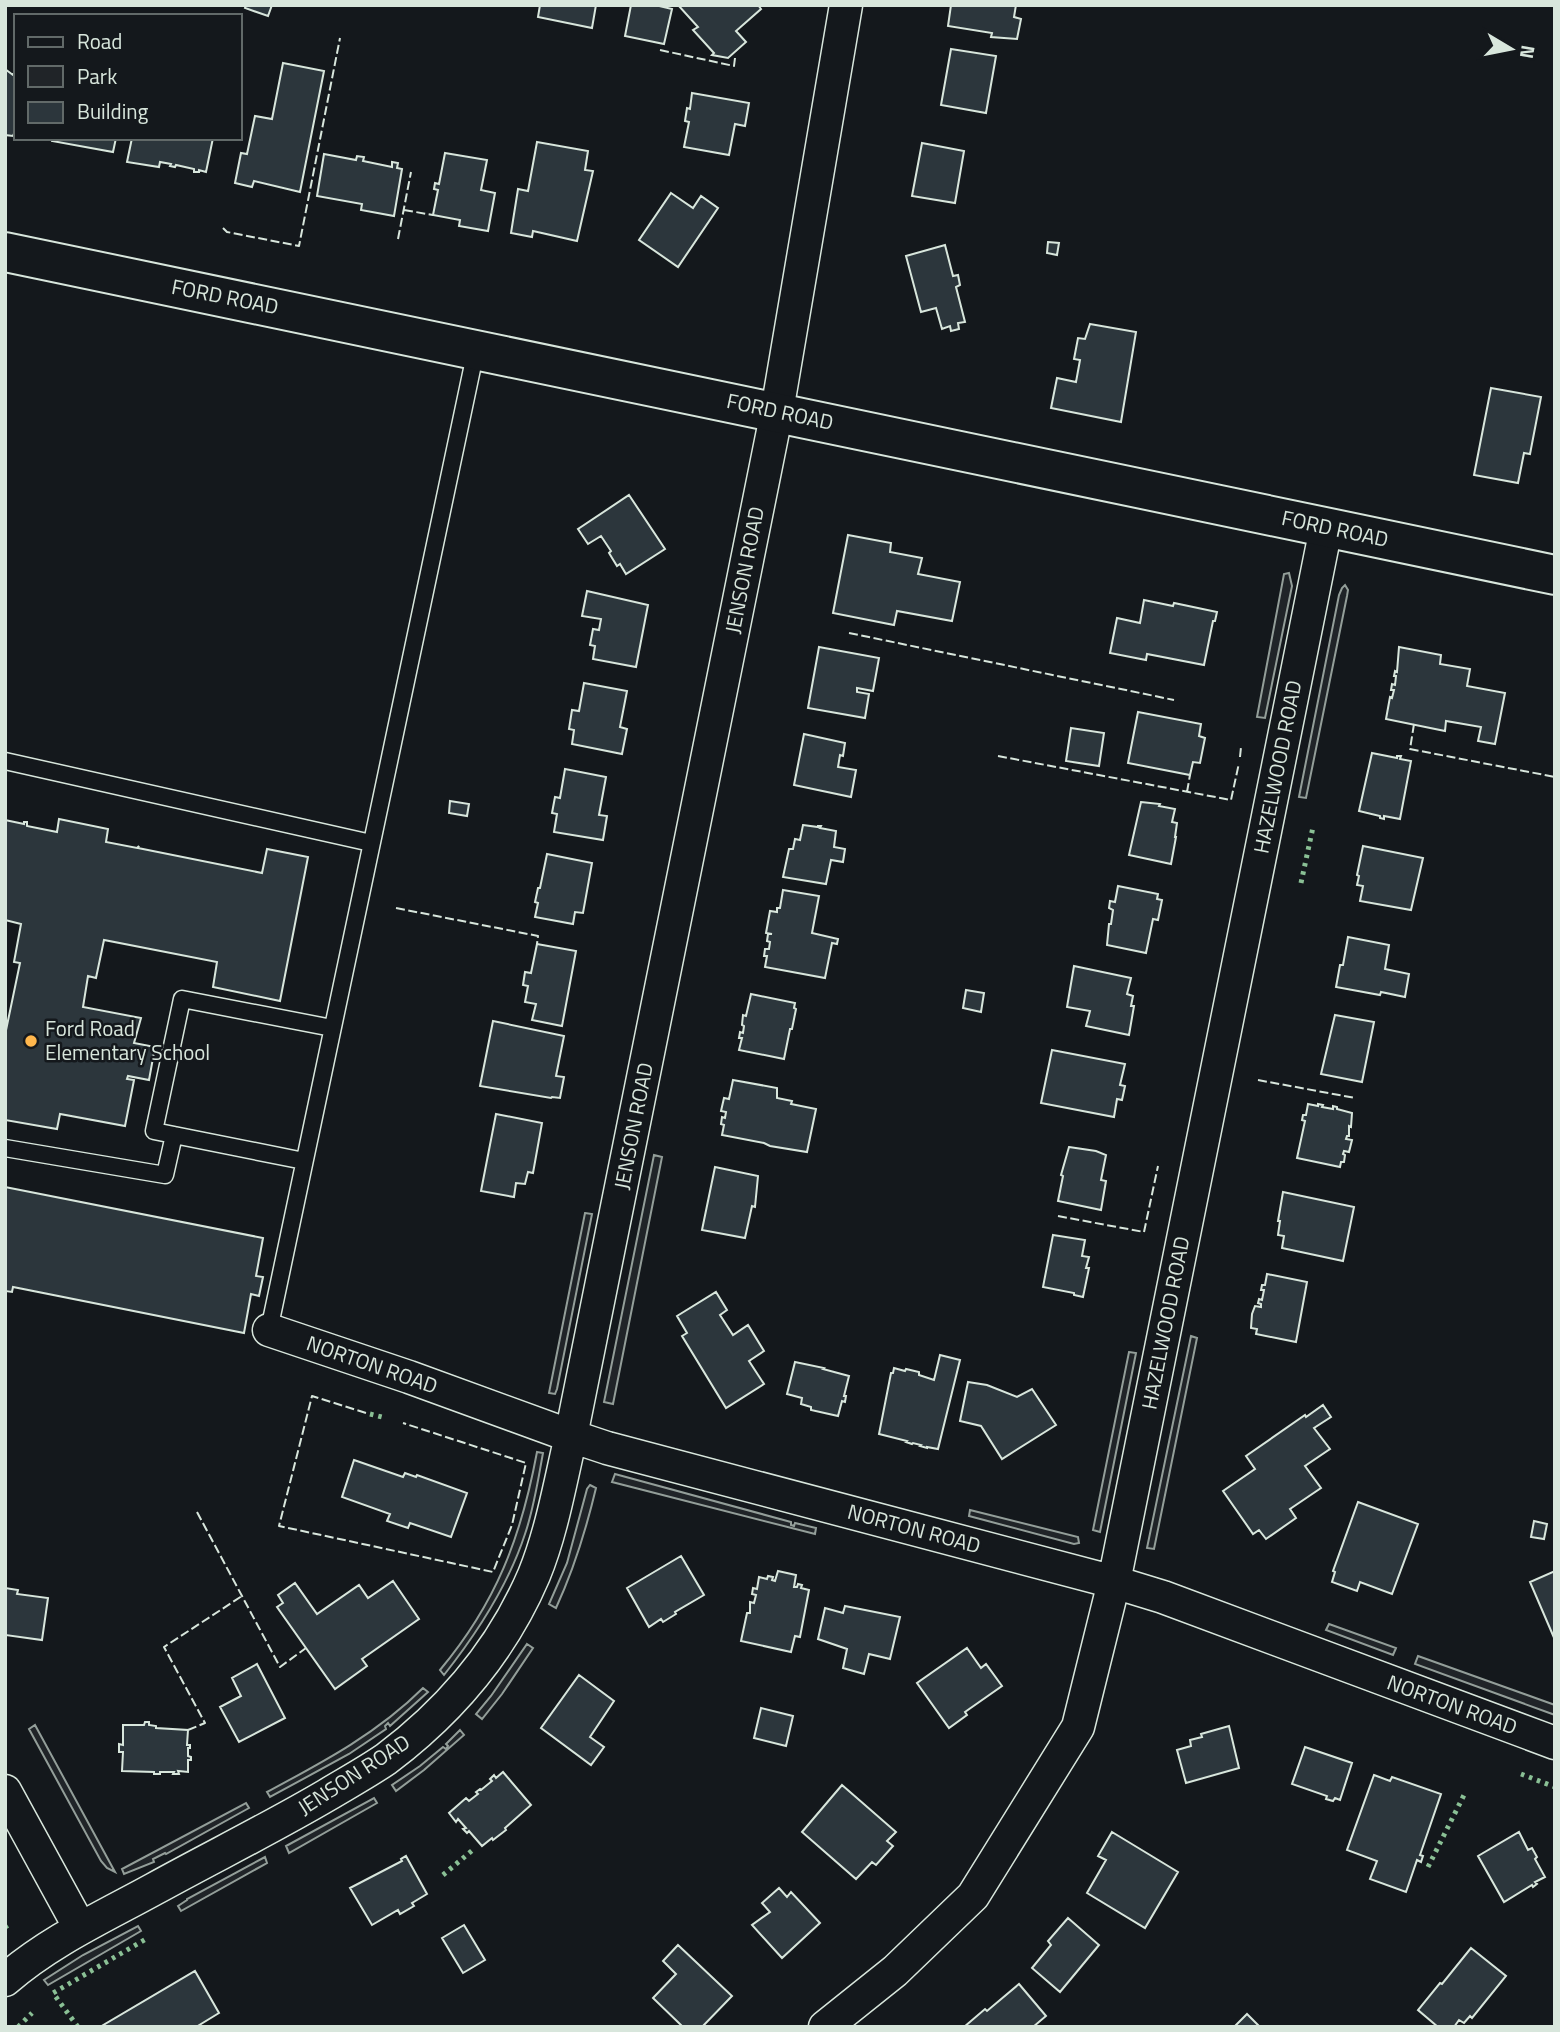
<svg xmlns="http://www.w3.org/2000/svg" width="1560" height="2032" font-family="'Titillium Web',sans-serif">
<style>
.green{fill:#202428;stroke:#939e99;stroke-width:2}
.building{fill:#2c363c;stroke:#d8e6dc;stroke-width:2}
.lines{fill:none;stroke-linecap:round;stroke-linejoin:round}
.lane-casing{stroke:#d8e6dc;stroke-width:19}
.street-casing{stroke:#d8e6dc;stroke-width:35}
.secondary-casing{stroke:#d8e6dc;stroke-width:42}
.lane{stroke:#14181c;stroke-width:16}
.street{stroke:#14181c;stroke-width:32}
.secondary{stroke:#14181c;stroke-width:38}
.hedge{stroke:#8ac095;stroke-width:5;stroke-dasharray:3.5 5;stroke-linecap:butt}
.fence{stroke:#d8e6dc;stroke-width:2;stroke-dasharray:9 3.5;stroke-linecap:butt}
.poi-dot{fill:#ffb74d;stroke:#14181c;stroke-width:2.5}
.labels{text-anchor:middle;stroke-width:5;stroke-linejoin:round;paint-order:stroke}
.street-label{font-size:21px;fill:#d8e6dc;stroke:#14181c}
.poi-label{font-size:21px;fill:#d8e6dc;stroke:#14181c;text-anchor:start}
</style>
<rect width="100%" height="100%" fill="#14181c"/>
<path class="green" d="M1289,573L1292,586L1265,718L1257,717L1284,574Z
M1345,585L1348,590L1347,596L1306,798L1299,797L1339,595L1342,588Z
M654,1155L662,1157L613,1404L604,1402Z
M585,1213L592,1214L557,1389L555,1394L549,1393Z
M1191,1336L1197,1338L1154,1549L1147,1548Z
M1129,1352L1136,1353L1100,1532L1093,1530Z
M537,1452L543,1453C538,1480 534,1508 525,1534C508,1586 478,1632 444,1675L440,1670C496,1603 521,1538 537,1452Z
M615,1474L791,1522V1525L794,1526L795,1523L816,1528L815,1534L612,1482Z
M590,1485L596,1488C586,1530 574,1569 556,1608L549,1604L567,1563L587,1489Z
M970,1510L1078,1537L1079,1543L1074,1544L969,1516Z
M1329,1624L1396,1648L1393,1655L1326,1630Z
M527,1644L533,1648L502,1694L482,1719L476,1714L491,1696Z
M1418,1656L1555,1705V1715L1415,1664Z
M423,1688L428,1692L390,1726L388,1723L385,1726L386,1729L349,1754L270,1797L267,1792C323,1762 378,1733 423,1688Z
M35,1725L115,1872L107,1868L101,1861L29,1729Z
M460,1730L464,1735L424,1770L396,1791L392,1785L420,1766L443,1747L446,1749L448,1746L446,1744Z
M374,1798L377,1803L289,1853L286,1846Z
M246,1803L249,1808L166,1854L165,1853L153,1859L154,1862L124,1874L122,1869Z
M265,1857L267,1863L181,1911L178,1906L187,1900V1899Z
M138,1926L141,1931L48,1985L44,1980L83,1955Z"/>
<path class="building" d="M246,5H272L268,16L245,8Z
M540,5H596L592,28L538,17Z
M631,5H655L672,9L664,44L625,36Z
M678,5H758L761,9L736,31L746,42L728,58L712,55L714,53L693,30L698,27Z
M951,5H1016L1014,17L1021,19L1017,39L991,37L992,33L948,26Z
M951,49L996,56L986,113L941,105Z
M283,63L324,71L300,192L254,181L252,187L235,183L241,153L247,154L255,116L272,119Z
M5,69L13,75L16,69V129L13,136L5,135Z
M692,93L749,103L745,126L735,124L729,155L684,147L689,122L685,121L687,108L690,109Z
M52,138H116L113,152L52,141Z
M132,138H213L206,172L199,170V172H194V169L176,165L175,167L170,166L171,164L160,162L159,167L127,162Z
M537,142L588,151L585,170L593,171L577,241L533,231L532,237L511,233L518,189L528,191Z
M922,143L964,151L955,203L912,196Z
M445,153L487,160L481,190L495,193L488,231L459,226L460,220L433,215L438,190L434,189L435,183L439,184Z
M324,154L356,160L357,156L364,157L363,161L392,167V162L398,163L397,168L402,169L394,216L361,210L362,204L317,196Z
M671,193L693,208L701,196L718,208L678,267L639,240Z
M1048,242L1059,243L1057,255L1047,253Z
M945,245L953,276L958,275L960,285L956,287L965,322L958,323L959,329L951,331L950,326L942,329L936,308L921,312L906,256Z
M1090,324L1136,332L1121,422L1051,408L1057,378L1076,382L1080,360L1074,359L1078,338L1085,339Z
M1491,388L1541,397L1530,454L1524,453L1518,483L1474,475Z
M629,495L665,549L626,574L620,564L617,566L609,553L611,551L601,536L588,544L578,529Z
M848,535L891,543L890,552L922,558L918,574L960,582L952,621L897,611L894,625L833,613Z
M587,591L648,605L636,667L593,659L595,646L590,645L593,629L599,630L601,619L582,616Z
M1144,600L1173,606L1174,603L1217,612L1215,621H1213L1204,665L1147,654L1146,660L1110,653L1117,618L1140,623Z
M819,647L879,658L873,691L857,688V692L869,694L865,718L808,708Z
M1399,647L1441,655L1440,664L1470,669L1467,686L1505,693L1495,744L1478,741L1481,727L1446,721L1445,731L1386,719L1390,697L1392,698L1394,690H1391L1392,684L1395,685L1396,676H1394L1395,671L1397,672Z
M584,683L627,691L620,727L627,729L622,754L572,744L574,730L569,729L572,710L579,711Z
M1138,712L1201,724L1199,736L1205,738L1200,763L1193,762L1190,775L1128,763Z
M1071,728L1104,733L1099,766L1066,761Z
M804,734L845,743L843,756L840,755L838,767L856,770L851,797L794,785Z
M1372,753L1397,758V756H1401L1400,759L1411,761L1400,819L1384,816V819L1380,818V816L1359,811Z
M565,769L606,777L599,815L607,816L603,840L554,832L557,814L552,813L555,797L560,798Z
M450,801L469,804L467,816L449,813Z
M1141,802L1160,804L1159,806L1175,809L1172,822L1177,823L1175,837H1176L1171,864L1129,855Z
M59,819L108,829L106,842L137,848L139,846L138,848L262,873L267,849L308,857L280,1001L213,987L217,962L104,940L96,978L88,976L83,1007L141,1018L134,1043L155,1047L149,1080L128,1076L127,1079L134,1080L125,1126L60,1114L57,1129L5,1120V1035L20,963L14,962L21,924L5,920V820L24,824V822H27V826L57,832Z
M803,825L818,827V826H821L820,828L836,831L834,847L845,849L843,862L831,860L826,884L783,877L789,849H793L795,839L800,840Z
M1363,846L1423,858L1411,910L1360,901L1363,886L1357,885L1359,876L1357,875Z
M547,854L592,863L583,913L575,912L573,924L535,917L538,903L535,902L538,888H540Z
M1118,886L1158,894L1157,899L1162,900L1158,920L1153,919L1146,953L1107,945L1109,924H1111L1113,910L1109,908L1110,901L1115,902Z
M783,890L819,896L812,933L838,939L837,944L832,943L825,978L765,967L767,956H764L765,949H769L770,942L767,941L768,934H772L766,933L770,911L777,912V908H780Z
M1348,937L1389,945L1385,969L1409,974L1405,997L1381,992L1380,995L1336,987L1340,965H1343Z
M537,944L576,951L562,1026L532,1020L536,1004L525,1002L528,986L523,985L525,972L531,973Z
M1074,966L1131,978L1127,994L1133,996L1131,1006H1134L1129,1035L1086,1026L1090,1011L1067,1007Z
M966,990L984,993L981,1012L963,1008Z
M751,994L795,1003L794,1008L796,1009L792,1029H790L784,1059L739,1050L742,1038H739L740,1032L743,1033L744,1026L742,1025L743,1015L746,1016Z
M1335,1015L1374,1022L1362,1082L1321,1074Z
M493,1021L564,1036L556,1076L564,1077L560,1098L552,1097L551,1098L480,1086Z
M1052,1050L1125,1064L1120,1085L1125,1086L1122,1100L1117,1099L1114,1117L1041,1103Z
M733,1080L777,1088V1098L792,1101L791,1104L816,1109L807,1152L770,1146L764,1143L722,1135L724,1125L721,1124L722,1117L725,1118L726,1112L721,1111L724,1098L729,1099Z
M1308,1104L1318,1106V1104L1323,1105L1322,1107L1333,1109V1106L1337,1107V1109L1352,1113L1351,1127L1349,1126V1136H1347L1346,1139L1352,1140L1349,1152L1344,1151L1343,1154L1345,1155L1344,1162H1341L1340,1167L1297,1158L1305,1121L1302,1120L1303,1115H1306Z
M496,1114L542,1123L533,1173L528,1172L525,1184L516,1183L514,1197L481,1191Z
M1069,1147L1096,1151L1106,1155L1101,1180L1106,1181L1101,1210L1058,1201L1063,1176L1061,1175Z
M715,1167L758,1176L755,1207L752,1206L745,1238L702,1230Z
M5,1187L263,1238L256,1276L263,1277L259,1296L251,1294L244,1333L13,1287L12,1292L5,1291Z
M1283,1192L1354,1207L1343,1261L1282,1248L1284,1236L1278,1235L1280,1221H1278Z
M1053,1235L1085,1240L1082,1256L1089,1257L1086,1268H1089L1083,1297L1074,1295V1293L1043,1287Z
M1267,1274L1307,1282L1296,1342L1256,1334L1257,1329L1251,1328L1252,1314L1255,1306L1261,1307V1304L1258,1303L1259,1299L1262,1300L1264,1290H1261L1262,1285H1265Z
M716,1292L727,1310L720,1315L733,1335L748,1325L764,1351L749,1361L764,1384L726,1408L682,1336L687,1333L677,1316Z
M940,1355L960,1360L938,1449L927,1447V1448L920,1446L921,1445L913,1443L912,1444L906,1442L907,1441L879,1434L891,1373H893L894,1368L905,1371L906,1369L919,1372V1375L934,1380Z
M795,1362L824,1368L823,1369L849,1376L844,1396H846L845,1402L842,1401L838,1416L811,1410V1407L801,1404L802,1398L787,1394Z
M968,1382L987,1385L1017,1397L1032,1389L1056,1425L1002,1459L981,1426L960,1421Z
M1323,1405L1331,1417L1314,1428L1330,1449L1305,1466L1321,1488L1290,1509L1296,1518L1266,1539L1259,1530L1253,1534L1223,1491L1255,1469L1246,1456L1305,1415L1306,1417Z
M354,1460L403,1477L405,1473L416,1477L417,1475L467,1493L451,1537L410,1523L408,1528L387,1521L390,1514L342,1497Z
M1358,1502L1418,1524L1392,1594L1360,1582L1357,1591L1332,1582L1335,1572L1333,1571Z
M1534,1521L1547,1524L1544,1539L1531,1537Z
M681,1556L704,1595L675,1612L676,1614L663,1622L661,1619L649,1627L627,1588Z
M778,1571L796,1575L794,1587H797L798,1584L802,1585L801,1588L809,1590L800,1637L795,1636L791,1652L741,1641L747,1613H750V1602L754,1603L756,1595L752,1594L753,1588L757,1589L759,1577L767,1579L768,1576L773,1577L772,1580L775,1581Z
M1555,1571V1640L1530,1582Z
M393,1581L419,1619L362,1659L367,1666L335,1689L277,1607L283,1603L278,1595L295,1583L317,1614L359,1585L368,1598Z
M5,1588L18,1590L17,1594L48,1598L42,1640L6,1635L5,1641Z
M845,1606L900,1617L890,1659L869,1654L864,1674L843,1668L847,1649L818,1639L825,1608L843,1613Z
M967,1648L981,1668L986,1664L1002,1686L965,1712L967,1715L949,1728L917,1683Z
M257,1664L285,1718L239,1742L220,1707L241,1696L232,1678Z
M579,1675L614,1701L590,1737L604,1747L591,1765L541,1728Z
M761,1708L793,1716L786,1746L754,1738Z
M145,1722H149V1725L156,1726V1728L188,1730L187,1745H190V1748H188V1756L191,1757V1760H188V1772L178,1771L179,1774H173L174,1772H160V1774H154V1772L122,1771L123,1752H119V1744L123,1745V1725H144Z
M1229,1726L1239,1768L1186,1783L1177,1750L1191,1746L1190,1740L1202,1737L1201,1734Z
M1305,1747L1352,1763L1340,1800L1335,1798L1333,1801L1326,1799L1327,1796L1292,1784Z
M503,1772L531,1805L505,1828L506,1830L493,1840L492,1838L482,1846L469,1831L467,1833L463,1829L466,1828L458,1819L456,1822L449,1813L466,1798L469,1801L478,1794L476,1792L480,1789L481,1790L492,1781L490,1779L494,1775L496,1778Z
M1374,1775L1390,1781L1392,1777L1441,1794L1420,1855L1423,1856L1421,1862L1417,1860L1406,1892L1370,1879L1377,1861L1347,1850Z
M842,1785L896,1832L887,1841L893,1846L876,1865L872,1862L856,1879L802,1832Z
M1112,1832L1178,1872L1145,1928L1087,1893L1106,1860L1098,1856Z
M1519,1832L1528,1850L1532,1848L1537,1857L1535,1859L1545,1877L1535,1882L1537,1884L1533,1887L1532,1885L1504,1902L1478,1856Z
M406,1856L427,1894L412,1903L414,1906L400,1914L398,1910L372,1925L350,1888L402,1861L401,1859Z
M779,1888L787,1897L791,1892L820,1923L782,1958L752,1925L770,1912L762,1903Z
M1068,1918L1099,1945L1060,1992L1032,1968L1051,1945L1048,1941Z
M464,1925L485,1960L463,1973L442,1938Z
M678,1945L732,1996L702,2027H683L653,1998L676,1974L663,1961Z
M1471,1948L1506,1976L1472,2018L1470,2016L1464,2023L1459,2020L1454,2027H1438L1418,2010L1440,1983L1442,1984Z
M195,1971L219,2013L196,2027H100Z
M1019,1984L1046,2016L1033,2027H964L985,2009L987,2011Z
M1247,2014L1260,2027H1234Z"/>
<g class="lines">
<g class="lane-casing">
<path id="lane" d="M5,761L371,843
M5,1148L165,1175L174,1135
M304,1161L154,1131L182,999L332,1028
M269,1330L476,350"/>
</g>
<g class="street-casing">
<path id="street" d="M269,1330L409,1377L571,1436L607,1448L1114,1582L1163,1597L1555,1743
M5,1791L80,1928
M5,1980C50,1941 103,1917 154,1889C212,1857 271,1828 327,1795C347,1783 367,1772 386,1759C451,1710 502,1650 534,1575C552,1531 560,1483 571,1436L777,411L846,5
M825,2027L895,1971L973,1896L1078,1727L1114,1582L1326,528"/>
</g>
<g class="secondary-casing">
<path id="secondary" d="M5,252L1555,575"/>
</g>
<use href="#lane" class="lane"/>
<use href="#street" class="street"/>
<use href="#secondary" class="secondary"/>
<path class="hedge" d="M1301,883L1313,827
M370,1414L386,1418
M1521,1774L1555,1787
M1428,1867L1464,1795
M443,1875L475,1848
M5,1926L7,1929L5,1930
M18,2027L32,2013
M78,2027L53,1993L146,1939"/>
<path class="fence" d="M660,50L734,66L735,58
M404,210L433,215
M223,228L227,232L299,246L340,38
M398,239L411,172
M849,633L1174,700
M1414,724L1410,749L1555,777
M998,756L1231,800L1239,763
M1240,757L1241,747
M1187,792L1190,775
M396,908L538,936L537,944
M1258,1080L1355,1098
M1058,1216L1144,1232L1158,1166
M366,1413L312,1396L279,1526L493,1572L512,1525L526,1463L403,1423
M197,1512L280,1667L306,1648
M188,1730L205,1723L164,1647L242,1596"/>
</g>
<circle class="poi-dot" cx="31" cy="1041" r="7"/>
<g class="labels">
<g class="street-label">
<text transform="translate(225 297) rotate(11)" y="7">FORD ROAD</text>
<text transform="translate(780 412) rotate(12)" y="7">FORD ROAD</text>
<text transform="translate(1335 529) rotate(12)" y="7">FORD ROAD</text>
<text transform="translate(745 570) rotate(-79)" y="7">JENSON ROAD</text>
<text transform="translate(1278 767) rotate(-79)" y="7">HAZELWOOD ROAD</text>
<text transform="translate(634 1126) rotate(-79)" y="7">JENSON ROAD</text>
<text transform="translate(1166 1323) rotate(-79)" y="7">HAZELWOOD ROAD</text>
<text transform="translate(372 1365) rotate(19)" y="7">NORTON ROAD</text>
<text transform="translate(914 1529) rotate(15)" y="7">NORTON ROAD</text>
<text transform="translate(1452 1705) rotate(20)" y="7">NORTON ROAD</text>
<text transform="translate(354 1775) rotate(-33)" y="7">JENSON ROAD</text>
</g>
<g class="poi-label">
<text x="45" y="1036">Ford Road<tspan x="45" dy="24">Elementary School</tspan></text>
</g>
</g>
<rect width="1560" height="2032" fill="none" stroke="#d8e6dc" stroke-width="14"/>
<rect x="14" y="14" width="228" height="126" fill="#14181c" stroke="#626a69" stroke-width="2"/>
<rect x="28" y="37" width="35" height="10" fill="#14181c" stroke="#626a69" stroke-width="2"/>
<text x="77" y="49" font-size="21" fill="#d8e6dc">Road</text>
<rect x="28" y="66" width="35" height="21" fill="#202428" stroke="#626a69" stroke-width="2"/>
<text x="77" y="84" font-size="21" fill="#d8e6dc">Park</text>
<rect x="28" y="102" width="35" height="21" fill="#2c363c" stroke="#626a69" stroke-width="2"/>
<text x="77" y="119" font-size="21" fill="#d8e6dc">Building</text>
<g transform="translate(1511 49) rotate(100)" stroke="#14181c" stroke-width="5" paint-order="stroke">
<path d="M0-5L12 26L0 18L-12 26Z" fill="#d8e6dc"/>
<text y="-10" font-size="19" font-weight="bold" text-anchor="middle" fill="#d8e6dc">N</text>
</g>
</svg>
